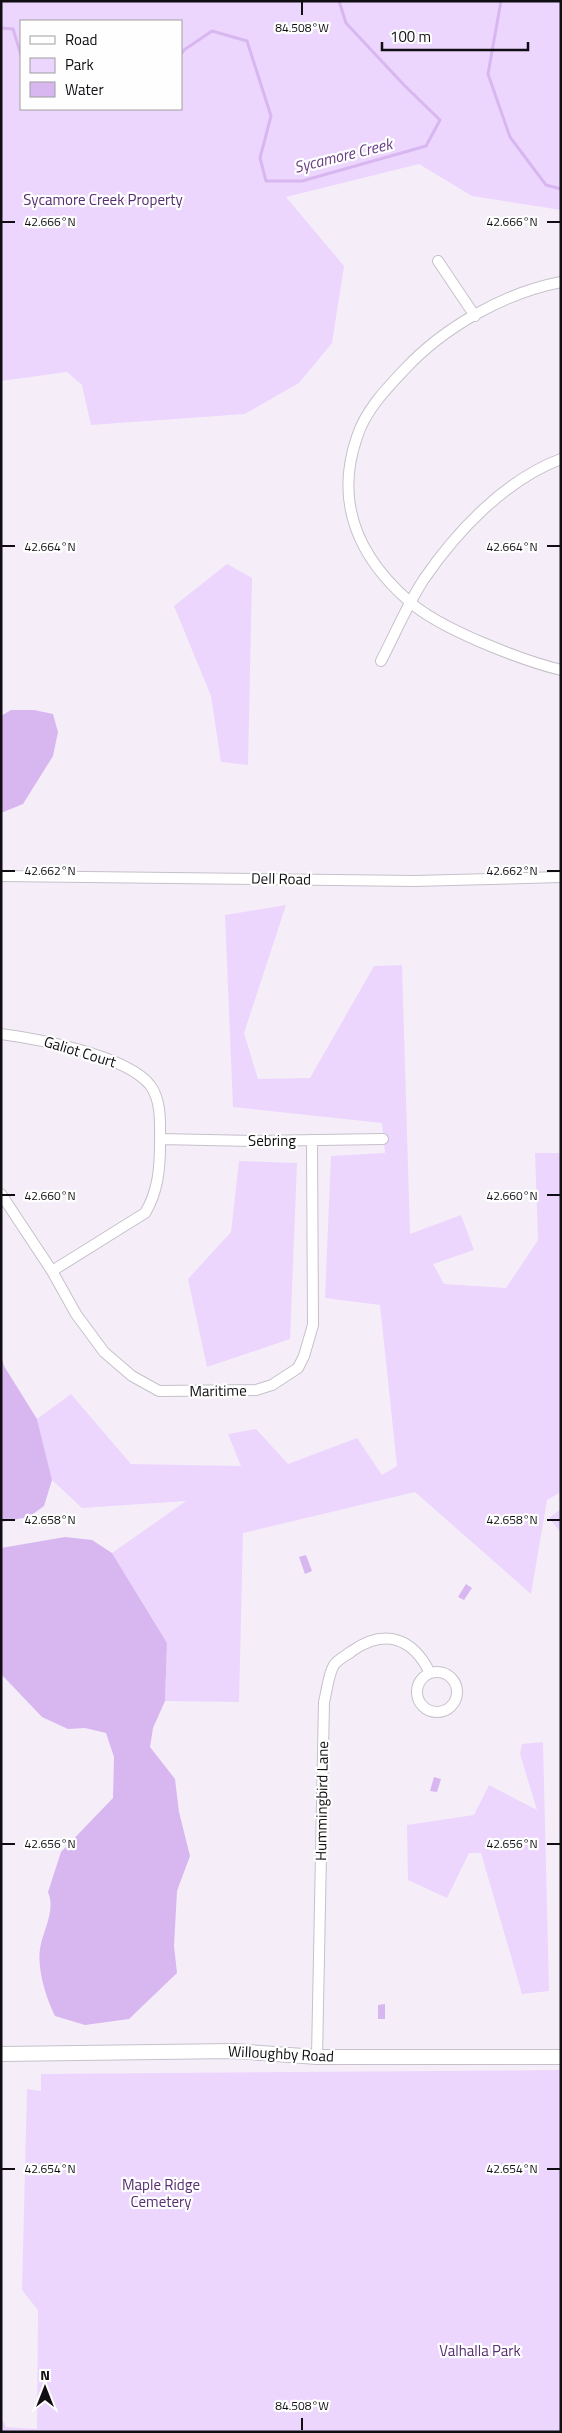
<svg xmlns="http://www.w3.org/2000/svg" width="562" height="2433" font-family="'Titillium Web',sans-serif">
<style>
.green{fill:#ecd6fd;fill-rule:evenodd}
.water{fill:#d8b7f0}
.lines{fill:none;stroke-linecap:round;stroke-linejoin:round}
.stream{stroke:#d8b7f0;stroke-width:3}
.street-casing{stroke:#c6c0ca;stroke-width:12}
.secondary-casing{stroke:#c6c0ca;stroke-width:16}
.street{stroke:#fff;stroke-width:10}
.secondary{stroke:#fff;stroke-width:14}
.ticks{fill:none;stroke:#100e12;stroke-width:2}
.labels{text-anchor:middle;stroke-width:4.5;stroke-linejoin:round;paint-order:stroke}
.park-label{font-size:15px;fill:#572d71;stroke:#fefefe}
.street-label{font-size:15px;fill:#100e12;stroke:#fefefe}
.water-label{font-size:16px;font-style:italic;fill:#693f84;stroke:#fefefe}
.ticks-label{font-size:12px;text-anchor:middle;fill:#100e12;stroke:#fefefe;stroke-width:4.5;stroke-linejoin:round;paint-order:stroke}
</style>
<rect width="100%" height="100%" fill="#f5eef9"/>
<path class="green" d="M1,1H561V210L472,196L419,164L286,197L344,266L332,343L299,383L245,414L91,425L82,385L67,372L1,381ZM181,21V109H21V21Z
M227,564L252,578L248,765L221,762L211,696L174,606Z
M286,905L244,1033L258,1079L310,1078L374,966L402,965L410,1234L461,1215L474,1250L433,1264L444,1284L506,1288L538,1240L535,1153H559L561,1162V1492L547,1500L531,1594L415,1492L243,1533L239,1702L165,1701L167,1643L112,1553L186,1501L82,1508L52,1480L37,1419L71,1394L131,1464L241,1466L228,1434L256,1429L288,1464L357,1438L382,1475L397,1466L380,1305L325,1298L331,1156L385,1153L382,1123L233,1107L225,915Z
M239,1161L297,1163L290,1339L207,1367L188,1279L231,1232Z
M561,1509V1533L549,1518Z
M543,1742L549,1991L522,1994L481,1853H469L447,1898L408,1880L407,1825L474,1815L489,1785L537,1810L520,1754L522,1744Z
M561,2070V2432H1V2417L6,2427L37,2429L38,2310L22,2290L27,2089L41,2091V2074Z"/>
<path class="water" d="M11,710H34L53,714L58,732L53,756L23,804L1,813V716Z
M1,1355L4,1366L37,1419L52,1480L44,1506L29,1517L1,1522Z
M65,1537L92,1540L112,1553L167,1643L165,1701L153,1728L150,1747L175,1779L179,1812L190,1856L177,1891L174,1946L177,1973L129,2019L85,2025L55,2016C46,1998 37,1969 40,1949C43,1929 56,1911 48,1892L61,1852L113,1798L114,1757L106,1733L85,1728L68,1729L42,1717L1,1674V1548Z
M306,1555L312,1571L305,1574L299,1557Z
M466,1584L472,1588L464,1600L458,1597Z
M434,1777L441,1779L437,1792L430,1791Z
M385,2004V2019H378V2005Z"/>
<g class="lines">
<path class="stream" d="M501,1L488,74L510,137L546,185L561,189
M1,28L13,29L21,55
M181,54L184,50L212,31L247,41L271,116L260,158L266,181H302L426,146L440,120L404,85L346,23L339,1"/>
<g class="street-casing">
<path id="street" d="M438,261L475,316
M561,282C504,293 444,327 404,370C386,389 365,411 357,437C334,503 359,558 410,602C440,629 521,660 561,670
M381,661C395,634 407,605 424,579C457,531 505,480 561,459
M1,876L414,881L561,877
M1,1034C38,1039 126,1055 150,1085C162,1101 160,1125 160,1144C160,1168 158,1192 145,1213L52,1271
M160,1139L254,1141L383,1139
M1,1194L52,1271L76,1314L104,1352L132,1376L159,1391L256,1390L272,1385L298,1368L304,1356L313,1325L312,1140
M417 1692a20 20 0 1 1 40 0a20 20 0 1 1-40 0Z
M317,2057L324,1702C327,1691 328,1675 334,1665C337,1660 347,1655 352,1651C385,1628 413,1638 430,1673"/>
</g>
<g class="secondary-casing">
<path id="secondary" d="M1,2054L234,2051L317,2057H561"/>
</g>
<use href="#street" class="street"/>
<use href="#secondary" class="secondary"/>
</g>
<path class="ticks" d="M302,2V15M2,222H15M547,222H560M2,546H15M547,546H560M2,871H15M547,871H560M2,1195H15M547,1195H560M2,1520H15M547,1520H560M2,1844H15M547,1844H560M2,2169H15M547,2169H560M302,2418V2430"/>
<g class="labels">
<g class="park-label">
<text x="103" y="205">Sycamore Creek Property</text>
<text x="161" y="2190">Maple Ridge<tspan x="161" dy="17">Cemetery</tspan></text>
<text x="480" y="2356">Valhalla Park</text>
</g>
<g class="street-label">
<text transform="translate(281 879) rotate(1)" y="5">Dell Road</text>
<text transform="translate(80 1052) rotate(17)" y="5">Galiot Court</text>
<text x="272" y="1146">Sebring</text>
<text transform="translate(218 1391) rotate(-1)" y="5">Maritime</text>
<text transform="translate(322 1801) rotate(-89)" y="5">Hummingbird Lane</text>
<text transform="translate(281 2054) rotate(3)" y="5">Willoughby Road</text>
</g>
<g class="water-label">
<text transform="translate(343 155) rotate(-14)" y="6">Sycamore Creek</text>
</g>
</g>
<g class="ticks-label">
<text x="302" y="32">84.508°W</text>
<text x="50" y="226">42.666°N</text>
<text x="512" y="226">42.666°N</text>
<text x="50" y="551">42.664°N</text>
<text x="512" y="551">42.664°N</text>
<text x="50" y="875">42.662°N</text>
<text x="512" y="875">42.662°N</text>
<text x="50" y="1200">42.660°N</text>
<text x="512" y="1200">42.660°N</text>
<text x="50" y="1524">42.658°N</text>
<text x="512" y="1524">42.658°N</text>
<text x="50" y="1848">42.656°N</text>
<text x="512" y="1848">42.656°N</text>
<text x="50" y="2173">42.654°N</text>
<text x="512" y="2173">42.654°N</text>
<text x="302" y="2410">84.508°W</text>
</g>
<rect width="562" height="2433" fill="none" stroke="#100e12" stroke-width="5"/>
<rect x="20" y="20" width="162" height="90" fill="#fefefe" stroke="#9f9ea0"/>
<rect x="30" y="36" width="25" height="8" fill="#ffffff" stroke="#9f9ea0"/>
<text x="65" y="45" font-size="15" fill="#100e12">Road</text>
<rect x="30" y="58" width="25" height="15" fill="#ecd6fd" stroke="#9f9ea0"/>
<text x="65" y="70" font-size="15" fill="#100e12">Park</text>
<rect x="30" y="82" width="25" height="15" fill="#d8b7f0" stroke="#9f9ea0"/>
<text x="65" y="95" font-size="15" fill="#100e12">Water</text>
<g transform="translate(45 2388)" stroke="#fefefe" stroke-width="4" paint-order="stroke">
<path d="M0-4L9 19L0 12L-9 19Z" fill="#100e12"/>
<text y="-8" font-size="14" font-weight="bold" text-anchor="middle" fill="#100e12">N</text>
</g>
<path d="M382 42v8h146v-8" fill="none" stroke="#100e12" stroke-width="2.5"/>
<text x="390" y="42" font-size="15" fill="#100e12" stroke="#fefefe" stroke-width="4" paint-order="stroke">100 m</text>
</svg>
